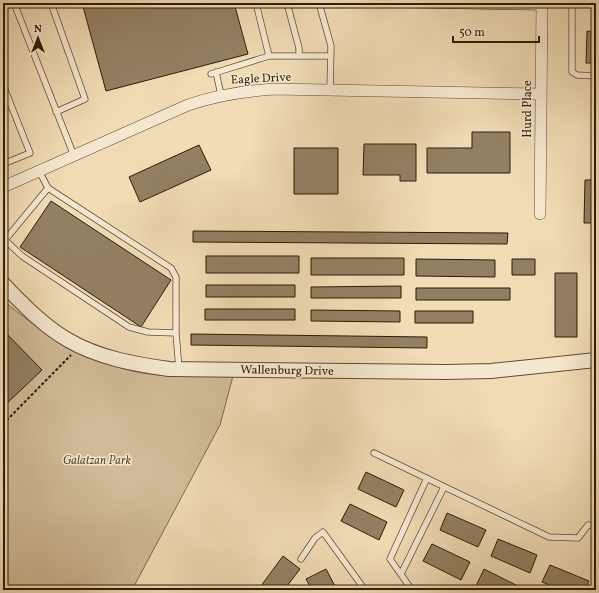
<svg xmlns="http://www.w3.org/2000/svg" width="599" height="593" font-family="Vollkorn,serif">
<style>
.green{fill:#d0bb98;stroke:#7e6c4f}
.building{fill:#938062;stroke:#2d1c06}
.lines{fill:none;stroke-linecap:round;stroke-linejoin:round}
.service-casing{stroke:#5e4c32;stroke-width:7}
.minor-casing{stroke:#5e4c32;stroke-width:12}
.tertiary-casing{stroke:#5e4c32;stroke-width:16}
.path{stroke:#2d1c06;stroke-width:2;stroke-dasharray:3 2;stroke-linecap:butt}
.service{stroke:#f6e8d0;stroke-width:5.5}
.minor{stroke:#f6e8d0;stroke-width:11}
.tertiary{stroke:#f6e8d0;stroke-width:14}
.labels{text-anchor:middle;stroke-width:3;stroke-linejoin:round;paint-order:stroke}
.street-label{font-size:12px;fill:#2d1c06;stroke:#f6e8d0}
.park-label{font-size:12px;font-style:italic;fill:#5e4c32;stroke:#f6e8d0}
</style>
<rect width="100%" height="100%" fill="#f1dcb6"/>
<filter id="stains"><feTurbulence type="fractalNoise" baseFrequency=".005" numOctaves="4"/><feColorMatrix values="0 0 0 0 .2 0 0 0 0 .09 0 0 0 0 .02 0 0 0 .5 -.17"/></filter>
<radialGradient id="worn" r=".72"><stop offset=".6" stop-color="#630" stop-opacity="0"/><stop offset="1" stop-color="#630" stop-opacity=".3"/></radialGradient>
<path class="green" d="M3,300C39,331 78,357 124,369C159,379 197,376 233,376L220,425L132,590H3Z"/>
<path class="building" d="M82,3H234L248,54L106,91Z
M587,31L596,32V63H586Z
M472,132H510V173H427V148H472Z
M364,144H416V181H400V175H363Z
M199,145L211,170L140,202L129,177Z
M294,148H338V194H294Z
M585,180H596V223H584Z
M51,201L171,280L141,327L20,247Z
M193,231L508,233L507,244L193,242Z
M206,256H299V273H206Z
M311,258H404V275H311Z
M416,259L495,260V277L416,276Z
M512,259H535V275H512Z
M555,273H577V337H555Z
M206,285H295V297H206Z
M401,286V298H311V287Z
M416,288H510V300H416Z
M205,309H295V320H205Z
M311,310L400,311V322L311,321Z
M415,311H473V323H415Z
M3,330L42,370L3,407Z
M191,334L427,337V348L191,345Z
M366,472L404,490L396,507L358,489Z
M350,504L387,522L379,540L341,521Z
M447,513L486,530L478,547L440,530Z
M498,539L537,555L530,573L491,556Z
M432,544L470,562L461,580L423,561Z
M283,556L300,569L284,590H258Z
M550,565L589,581L585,590H562L542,582Z
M326,569L337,590H312L306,579Z
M484,569L522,588L521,590H480L475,588Z"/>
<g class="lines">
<g class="service-casing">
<path id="service" d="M14,3L74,156
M51,3L85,99L56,112
M256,3L269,56
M287,3L299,48V56
M319,3L331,46L330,90
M379,3L381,4L542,7
M572,3V72L577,75L596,76
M216,72L221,95
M211,74L269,56H331
M3,85L30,153L3,164
M48,188L171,268L176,277V333
M5,240L48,188L39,171
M3,242L5,240L22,256L129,327L148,332L176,333L179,369
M374,453L549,537L578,538L588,525H596
M301,559L315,538L323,532L365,590
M401,574L444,487
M412,590L390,559L427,478"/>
</g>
<g class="minor-casing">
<path id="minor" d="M3,187L188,105C217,95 244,91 275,89L540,94
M540,214L542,3"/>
</g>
<g class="tertiary-casing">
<path id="tertiary" d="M3,284C23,304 43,326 68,340C99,358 134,364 169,369L446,372L491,371L596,360"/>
</g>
<path class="path" d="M3,424L71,355"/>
<use href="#service" class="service"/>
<use href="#minor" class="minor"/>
<use href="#tertiary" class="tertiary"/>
</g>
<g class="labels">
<g class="street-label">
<text transform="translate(261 78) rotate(-3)" y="4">Eagle Drive</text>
<text transform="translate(527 109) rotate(-90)" y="4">Hurd Place</text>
<text transform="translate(287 370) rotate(1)" y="4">Wallenburg Drive</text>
</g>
<g class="park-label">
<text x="97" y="464">Galatzan Park</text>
</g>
</g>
<rect width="599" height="593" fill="none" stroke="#f1dcb6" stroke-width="16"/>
<rect x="4" y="4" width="591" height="585" fill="none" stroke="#2d1c06" stroke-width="2"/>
<rect x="8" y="8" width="583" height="577" fill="none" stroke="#2d1c06"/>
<g transform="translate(38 38)" stroke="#f6e8d0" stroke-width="3" paint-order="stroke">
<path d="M0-3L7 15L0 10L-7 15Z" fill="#2d1c06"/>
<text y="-6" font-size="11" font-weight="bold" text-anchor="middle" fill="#2d1c06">N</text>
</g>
<path d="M453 36v6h86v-6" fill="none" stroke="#2d1c06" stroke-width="2"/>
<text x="459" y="36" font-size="12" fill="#2d1c06" stroke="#f6e8d0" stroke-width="3" paint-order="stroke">50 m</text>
<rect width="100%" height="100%" filter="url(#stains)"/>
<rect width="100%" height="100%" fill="url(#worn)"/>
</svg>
